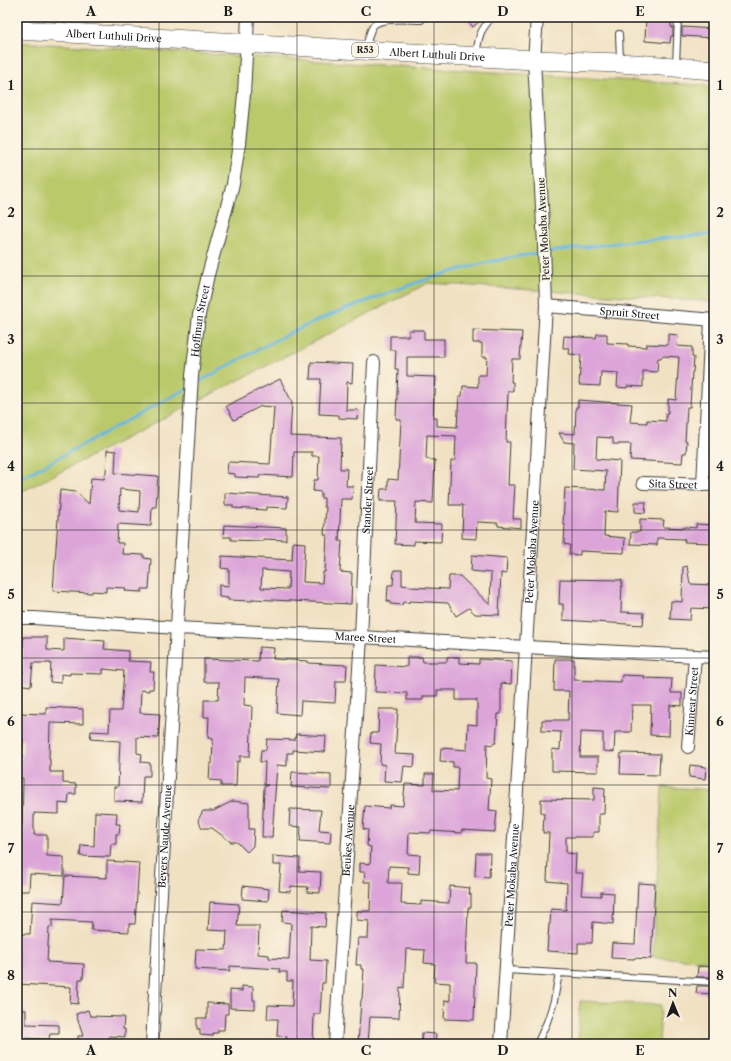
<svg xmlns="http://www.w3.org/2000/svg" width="731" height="1061" font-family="'Libre Caslon Text',serif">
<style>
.green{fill:#bac96b;stroke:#6b7244}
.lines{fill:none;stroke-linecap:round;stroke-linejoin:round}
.stream{stroke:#64b6df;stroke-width:3}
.building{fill:#dca4d9;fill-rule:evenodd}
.lane-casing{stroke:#3c3a35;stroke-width:8}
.street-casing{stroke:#3c3a35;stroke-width:14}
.primary-casing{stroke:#3c3a35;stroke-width:20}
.lane{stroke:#fff;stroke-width:6}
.street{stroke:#fff;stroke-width:12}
.primary{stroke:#fff;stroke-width:19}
.grid{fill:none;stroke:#1c1c1c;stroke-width:1;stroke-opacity:0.55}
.labels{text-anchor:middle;stroke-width:3;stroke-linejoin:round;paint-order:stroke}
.shield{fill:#fcf5e5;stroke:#5f5d58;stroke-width:1}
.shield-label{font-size:9px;font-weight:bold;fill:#1c1c1c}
.street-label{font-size:10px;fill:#1c1c1c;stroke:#fcf5e5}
.neatline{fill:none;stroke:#1c1c1c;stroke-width:1.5}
.grid-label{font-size:13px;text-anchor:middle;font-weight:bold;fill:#1c1c1c}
</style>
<rect width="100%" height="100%" fill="#fcf5e5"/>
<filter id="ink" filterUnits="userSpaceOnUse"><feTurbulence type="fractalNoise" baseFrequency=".025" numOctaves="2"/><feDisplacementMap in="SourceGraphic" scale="8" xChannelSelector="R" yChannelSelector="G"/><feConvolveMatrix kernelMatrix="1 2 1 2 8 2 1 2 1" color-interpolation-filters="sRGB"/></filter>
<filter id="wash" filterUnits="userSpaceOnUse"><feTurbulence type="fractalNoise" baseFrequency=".012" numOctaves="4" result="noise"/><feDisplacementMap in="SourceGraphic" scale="16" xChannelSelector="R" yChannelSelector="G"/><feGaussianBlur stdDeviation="0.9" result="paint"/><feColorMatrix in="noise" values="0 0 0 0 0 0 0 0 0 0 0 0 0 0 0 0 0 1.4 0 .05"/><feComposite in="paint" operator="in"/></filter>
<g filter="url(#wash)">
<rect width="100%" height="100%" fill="#f1e1c3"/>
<path class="green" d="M17,42L714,86V302L428,283L17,494Z
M662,787L714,790V961L653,957Z
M580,1001L661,1005L659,1044H578Z"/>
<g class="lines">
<path class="stream" d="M548,252L631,241L714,234
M195,384C221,370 247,355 274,341C305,325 339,311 372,299C426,278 483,260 540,253
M17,480L188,388"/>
</g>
<g id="blocks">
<path class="building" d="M464,17H484L473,27Z
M646,17H671V27H673V36H671L670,43L645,41Z
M682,27L714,29V38L682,36Z
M409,330H424V339H444V357H407V376L436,377L435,395H434L433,418H437V426L457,427L459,396H462L463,386L478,387V375H486L487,357H482V343H473V330L522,332L520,359H512L511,382H513V391H508L506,442H510L508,485H515L513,519H521V528L498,526V523L477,522L476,539L462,538L463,505H449L451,461H455L456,436L427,435L426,459L435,460L433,503L416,502L415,523L442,524L441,542L414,541V545L395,544L397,501H380L381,489H388V479L398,480L401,420L396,419L398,369H395L396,350H390V336H409Z
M597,334H607V343L628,344V346L646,347V344L668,345V334L678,335L677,346L692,347V357H694L693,372H692L690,407H687L685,441H687L686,453H683L682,463L630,460L631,444H613V438L597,437L596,459L620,461L618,512L605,511L604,536L625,538L624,553L580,551V555L569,554L570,545L564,544L565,524H563L565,488L605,490L606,471L573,469L574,443L564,442L559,433L575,434L576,407H578V400L632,404L630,422L647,423V420L666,421V413H668V399L676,400L679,357L662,356V358H658L657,372L643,371V387L627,386V388L617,387L618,373L601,372L600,386L579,385L581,355L569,354L570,348H563L564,336L596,338Z
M311,362L353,364L352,383L347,382L346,410H358L357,419L339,418V415L319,414L321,379H310Z
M280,379L292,402L290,436L341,438L340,469H347L346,486H353L352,499H341L339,541H342L340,572L352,573L351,604L253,599L252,601L228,600V598L219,597V585L229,586V569L221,568L222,556L292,560L293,542L305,543L303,582L322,583L323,572H325L327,535H324L326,507H324V498H321V492L313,491L314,480H318L319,456H312V452H294L293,477L260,475L259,478L235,477V474L227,473L228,462L270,464L274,407L261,406L234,420L226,406ZM262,570L289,572L288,589L261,588Z
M107,450L116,451L115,473L158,476L156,507H152L151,526L118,524L117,543H123L122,554L144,555V558L151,559L149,589H142V592L125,591L126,588L106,587V592L92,591V593L53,591L60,490L76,492L89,504L91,478L104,479L105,474H106ZM120,489L140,491L139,512L119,510Z
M225,493L288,497L287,508L266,507V510L233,508V505H225Z
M635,502H646L645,513L635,512Z
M640,519L664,520L663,527L685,528V527L696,528V524L714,525V543L684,542L685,539L657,538V545L630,544L631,532H640Z
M224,525L286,528V540L263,539V541L231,540V537H223Z
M472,555L507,558L506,574L501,573L499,614L500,615L475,614L469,608L456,616L448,603L409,601V603L403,602L402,605L390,604V602L387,601L388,585H393L394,570H402V585L410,586V587L448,589L449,576H460L490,605L491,573L471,571Z
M687,566L690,584L714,585V609L691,608L690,620L670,619L671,601L682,602L683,567Z
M560,579L622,580L621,612L644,613L643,625L563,620V604H559Z
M23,637H47V650L64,651V638L105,641L104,649L128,651V661L151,662L150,672H154L153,689H149V691L141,690L140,713L160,714L158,738L137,737V753L142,754L141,762L150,763V776H143L142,802L114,801V787H118L120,741L90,739L91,731L109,732L110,711H121L124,671L103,669V674L70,673V675L61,674V683L50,682L51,663H33L31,686L17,684V671L23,672Z
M259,647L274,648L273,659L308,661V663L347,665L346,681H336L335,703L301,701L300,715L277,713L279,679L245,677L244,705L252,706L250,756H240V762L237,761L236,786H221V781L209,780L210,764H212L213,739L208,738L209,717H204V700H218L219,682H204V659L258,661Z
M407,657H422L423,662H447V657H459V663L479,664V659L512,661L511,684L501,683V714H498L496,743H493V745L487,744L486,778L491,779L489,810L497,811L495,832L462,830L461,833L431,831L430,833L409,832L408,854L420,855L419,874L408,873V867L389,866L388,883H402L401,904L421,905V901L449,903L450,886L470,888L469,894H471V908H468L466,963H476L474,1020L444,1019L445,1000L450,1001V983L434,982L435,964L424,963L425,950L406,949L404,988L400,987L399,1018L370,1017L368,1044H358L361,1000L362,999L364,969H361V965H356L358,938H368L369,921L357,920V911H370L371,882H364L365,872H360V863L370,864L371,847L367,846L368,830L363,829L365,806L389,808L390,805L403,806L405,784L425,785V774H434L433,790L457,791L458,767H453V762L440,761L441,748L467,750L468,724L477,725V700H456V690H437V696H423V700H407V693L375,692L376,665L407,667Z
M555,659H574V680L621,682L622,675L645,676L644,678L672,679L671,693H682V706L670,705L669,736L650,735L651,705H632L631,732H615L614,752L603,751V733L581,732L580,757H598V772L552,771V749L560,750L561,732L542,731V720H568L569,691H554Z
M46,707L83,709V724L50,723L49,759H50V772H63V783L76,784V794H69L68,804L59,803V814L34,813V835H47V856L64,857V876L30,874L29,891H17V825H22L23,778H19L20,771H17V758H22L23,739H17V713L46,714Z
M379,709H398L395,754L415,755L414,767L404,766L402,782L384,781L385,765L380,764L381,744L370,743L371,733H378Z
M296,734L326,736L325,752L293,750V753H287V766L277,765L272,837H262L264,787L268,785H264L265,762H260L261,750H266L267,739L295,740Z
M621,753L660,754L659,775L620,774Z
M690,765L706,767L705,779L689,777Z
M292,772L331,774V789L291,787Z
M594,787L605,788L604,814H599V832H593V837H566V853L576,854L575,873H583L581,895L601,896V892L614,893L613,924L593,922L592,943H578V953L547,951L549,924H550L551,909L566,910L567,883L547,881L549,833H543L544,813L541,812V799L594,800Z
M233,801L249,803V829H254L253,846L247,852L237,842H231L212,828H202L198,820L203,811H213Z
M290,809L321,810L319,830L331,831L330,843L300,841L301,827L289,826Z
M95,812L117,813L116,824H120L119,834H116V844H111L110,857L80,856L81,845L94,846Z
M476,853H490L489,877L475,876Z
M273,856L300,858L299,871L321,872L320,893L307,892L308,887L291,886L290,892L279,891L281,865H273Z
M107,861L139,863L135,924H129V932L91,930L92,922L52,920V927H49L47,962L84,964L83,979H79L78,1004L70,1003L71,987L17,984V934H30L32,901L63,903L65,876L107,878Z
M638,883L655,884L651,959L634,958V959L611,958L612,943L635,944Z
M243,886L269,889L268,901L242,899Z
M210,902L239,904L237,926H259L258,954L269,955V958L289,959L291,923L282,922L283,910L326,913L325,927L311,926L310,960L326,961L325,983H322L320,1014H314L313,1044H286L287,1037L277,1036L278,1019H267L268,1005L292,1006L293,981H287V972H279L280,969L230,966V971L195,969L196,949L226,950L227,931L208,930Z
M698,966L714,967V977H697Z
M242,986L253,987V1000H255V1009L230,1008V990L242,991Z
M697,986H714V994L696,993Z
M207,1003L228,1004V1014H225L224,1030H218V1033H213V1036L200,1035V1029H197V1018H207Z
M17,1010H26V1024L59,1025V1034H50L49,1039L17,1038Z
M88,1010L90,1016L124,1017L123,1029H125V1037L109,1036V1044H78V1036H83L76,1014Z
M422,1033L436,1034L435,1044H421Z"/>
</g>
</g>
<g filter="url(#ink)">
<use href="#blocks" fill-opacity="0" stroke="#3c3a35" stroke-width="1"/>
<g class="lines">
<g class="lane-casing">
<path id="lane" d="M619,34L620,60
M366,48C368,41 369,30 374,25C382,17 410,20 421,20
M476,55C479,36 479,32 492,17
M676,65L678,17
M506,970L714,982
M537,1044L547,1022L554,1001L559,973"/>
</g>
<g class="street-casing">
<g id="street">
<path id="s1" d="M546,306L714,320"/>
<path id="s2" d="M643,483L714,485"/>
<path d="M703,485L711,320"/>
<path id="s3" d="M17,618H34L177,628L361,637L526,647L714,657"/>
<path id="s4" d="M688,747L695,656"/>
<path id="s5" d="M152,1044L192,376L199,315L208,275L233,184L239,144L244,94L248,17"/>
<path id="s6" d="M335,1044L361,637L374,362"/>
<path id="s7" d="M501,1044L526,647L546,306L544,244L534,60L537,17"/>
</g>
</g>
<g class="primary-casing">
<g id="primary">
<path id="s8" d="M17,30L534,60L620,63L714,70"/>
</g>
</g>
<use href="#lane" class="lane"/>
<use href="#street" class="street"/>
<use href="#primary" class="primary"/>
</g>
</g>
<path class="grid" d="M159,17V1044M297,17V1044M434,17V1044M572,17V1044M17,149H714M17,276H714M17,403H714M17,530H714M17,658H714M17,785H714M17,912H714"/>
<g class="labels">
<rect class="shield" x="352" y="43" width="26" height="14" rx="3"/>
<g class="shield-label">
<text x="365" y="53">R53</text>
</g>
<g class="street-label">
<text dy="4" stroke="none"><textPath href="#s8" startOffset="97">Albert Luthuli Drive</textPath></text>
<text dy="4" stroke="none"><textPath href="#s8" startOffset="421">Albert Luthuli Drive</textPath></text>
<text transform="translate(543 229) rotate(-93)" y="4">Peter Mokaba Avenue</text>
<text dy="4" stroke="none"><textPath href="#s1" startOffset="84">Spruit Street</textPath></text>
<text dy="4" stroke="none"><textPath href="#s5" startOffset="725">Hoffman Street</textPath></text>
<text dy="4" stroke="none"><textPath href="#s2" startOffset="30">Sita Street</textPath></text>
<text dy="4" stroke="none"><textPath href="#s6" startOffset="545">Stander Street</textPath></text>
<text dy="4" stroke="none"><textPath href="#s7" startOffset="493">Peter Mokaba Avenue</textPath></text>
<text dy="4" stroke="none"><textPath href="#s3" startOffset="349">Maree Street</textPath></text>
<text dy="4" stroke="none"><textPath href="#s4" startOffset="46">Kinnear Street</textPath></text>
<text dy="4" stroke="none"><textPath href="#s5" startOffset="208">Beyers Naude Avenue</textPath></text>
<text dy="4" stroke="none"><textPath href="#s6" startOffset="204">Beukes Avenue</textPath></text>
<text dy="4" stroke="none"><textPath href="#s7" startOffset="169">Peter Mokaba Avenue</textPath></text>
</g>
</g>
<rect width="731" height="1061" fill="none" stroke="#fcf5e5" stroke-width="44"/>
<g transform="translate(673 1003) rotate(359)" stroke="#fcf5e5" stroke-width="3" paint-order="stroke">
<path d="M0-3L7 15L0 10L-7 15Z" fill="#1c1c1c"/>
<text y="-6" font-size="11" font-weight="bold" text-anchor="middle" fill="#1c1c1c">N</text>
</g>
<rect x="22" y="22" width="687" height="1017" class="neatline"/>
<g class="grid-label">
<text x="91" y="16">A</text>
<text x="228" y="16">B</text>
<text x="366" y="16">C</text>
<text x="503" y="16">D</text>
<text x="640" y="16">E</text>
<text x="11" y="90">1</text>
<text x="720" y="90">1</text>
<text x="11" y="217">2</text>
<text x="720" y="217">2</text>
<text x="11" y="344">3</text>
<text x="720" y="344">3</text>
<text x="11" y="471">4</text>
<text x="720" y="471">4</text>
<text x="11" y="599">5</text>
<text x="720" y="599">5</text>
<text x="11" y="726">6</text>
<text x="720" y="726">6</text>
<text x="11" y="853">7</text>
<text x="720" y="853">7</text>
<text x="11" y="980">8</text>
<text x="720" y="980">8</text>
<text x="91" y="1055">A</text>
<text x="228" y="1055">B</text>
<text x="366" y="1055">C</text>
<text x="503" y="1055">D</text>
<text x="640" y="1055">E</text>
</g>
</svg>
